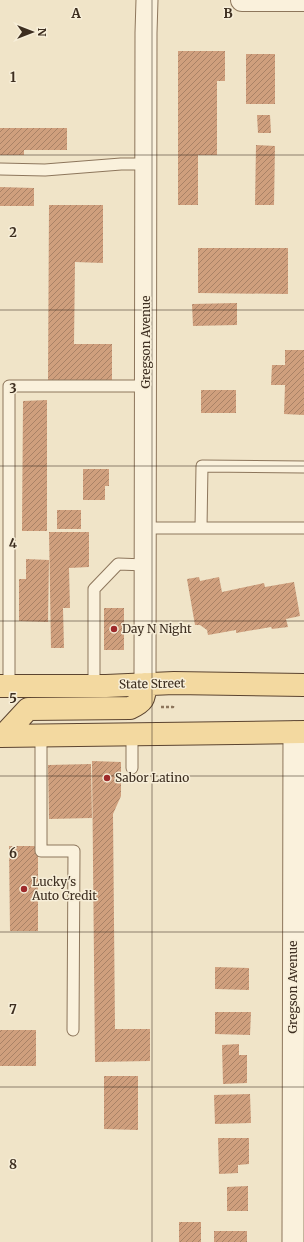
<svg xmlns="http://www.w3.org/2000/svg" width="304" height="1242" font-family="Merriweather,serif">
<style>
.building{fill:url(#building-hatch)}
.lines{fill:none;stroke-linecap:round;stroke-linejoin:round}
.service-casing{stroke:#8d765c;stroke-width:13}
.minor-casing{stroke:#8d765c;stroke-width:23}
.tertiary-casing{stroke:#8d765c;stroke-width:24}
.primary-casing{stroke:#5b4430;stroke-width:24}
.path{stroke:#8d765c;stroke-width:2.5;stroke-dasharray:3 2;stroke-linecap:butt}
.service{stroke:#faf1dc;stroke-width:11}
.minor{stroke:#faf1dc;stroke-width:21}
.tertiary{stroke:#faf1dc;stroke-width:22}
.primary{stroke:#f3d9a0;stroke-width:22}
.grid{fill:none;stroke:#3d2e20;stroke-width:1;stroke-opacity:0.55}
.poi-dot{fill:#9e2a2b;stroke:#f7eed8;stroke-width:1.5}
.labels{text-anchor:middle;stroke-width:3;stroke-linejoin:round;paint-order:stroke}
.street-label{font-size:12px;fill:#3d2e20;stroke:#f7eed8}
.poi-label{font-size:12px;fill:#3d2e20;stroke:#f7eed8;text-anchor:start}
.grid-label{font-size:13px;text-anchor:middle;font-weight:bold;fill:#3d2e20;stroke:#f7eed8;stroke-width:3;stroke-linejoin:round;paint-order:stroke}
</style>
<defs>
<pattern id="building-hatch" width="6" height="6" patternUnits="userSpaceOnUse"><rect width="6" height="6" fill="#cf9f7d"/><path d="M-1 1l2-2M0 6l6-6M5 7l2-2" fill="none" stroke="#a98266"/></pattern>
</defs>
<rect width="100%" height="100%" fill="#f0e4c8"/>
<path class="building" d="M178,51H225V81H217V155H198V205H178Z
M246,54H275V104H246Z
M257,115H270L271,133H258Z
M0,128H67V150H24V155H0Z
M256,145L275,146L274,205H255Z
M0,187L34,188V206H0Z
M49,205H103V263L75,262L74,344H112V380H48Z
M198,248H288V294L198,293Z
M237,303V325L193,326L192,304Z
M285,350H304V415L284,414L285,385H271L272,365H285Z
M201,390H236V413H201Z
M47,400V531H22L23,401Z
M83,469H109V486H105V500H83Z
M57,510H81V529H57Z
M49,532H89V567L69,568L70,608H63L64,648H51Z
M26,559L49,560L48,622L19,621V579H26Z
M199,577L200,581L219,577L222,592L264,583L265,587L294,582L300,616L286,619L288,627L272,629L271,627L236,633V630L208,635L207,630L200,625H195L187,579Z
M104,608H124V650H104Z
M92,761L121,762V796L113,814L115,1029H150V1061L95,1062Z
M91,764L92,818L49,819L48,765Z
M9,846H38V931H10Z
M215,967L249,968V990L215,989Z
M215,1012H251L250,1035L215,1034Z
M0,1030H36V1066H0Z
M239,1044V1055H247V1083L223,1084L222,1045Z
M104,1076H138V1130L104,1129Z
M250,1094L251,1123L215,1124L214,1095Z
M218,1138H249V1164L238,1165V1173L219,1174Z
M248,1186V1211H227V1187Z
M179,1222H201V1242H179Z
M214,1231H247V1242H214Z"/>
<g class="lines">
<g class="service-casing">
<path id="service" d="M0,169L45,170L121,164H146
M146,528H201L202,466L304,467
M201,528H304
M9,686V386H146
M94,686V589L118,564L146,565
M41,736V851H74L73,1030
M132,768V734"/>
</g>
<g class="minor-casing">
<path id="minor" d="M145,684L146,33L147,0
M293,1242L294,732"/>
</g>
<g class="tertiary-casing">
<path id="tertiary" d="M242,0H304"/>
</g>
<g class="primary-casing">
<path id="primary" d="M0,686H106L174,683L304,685
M0,736L304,732
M3,736L28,709L130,708C143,702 145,699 145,684"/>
</g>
<path class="path" d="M161,707H173V704"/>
<use href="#service" class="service"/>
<use href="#minor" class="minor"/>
<use href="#tertiary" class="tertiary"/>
<use href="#primary" class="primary"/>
</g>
<path class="grid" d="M152,0V1242M0,155H304M0,310H304M0,466H304M0,621H304M0,776H304M0,932H304M0,1087H304"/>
<g class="poi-dot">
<circle cx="114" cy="629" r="4"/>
<circle cx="107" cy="778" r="4"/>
<circle cx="24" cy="889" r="4"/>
</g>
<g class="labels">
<g class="street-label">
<text transform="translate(146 342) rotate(-90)" y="4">Gregson Avenue</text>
<text transform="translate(152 684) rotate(-1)" y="4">State Street</text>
<text transform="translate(293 987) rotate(-90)" y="4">Gregson Avenue</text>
</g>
<g class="poi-label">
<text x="122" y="633">Day N Night</text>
<text x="115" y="782">Sabor Latino</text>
<text x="32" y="886">Lucky's<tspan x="32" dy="14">Auto Credit</tspan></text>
</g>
</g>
<g class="grid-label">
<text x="76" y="18">A</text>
<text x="228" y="18">B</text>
<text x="13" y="82">1</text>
<text x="13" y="237">2</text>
<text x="13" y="393">3</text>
<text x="13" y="548">4</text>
<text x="13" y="703">5</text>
<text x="13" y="858">6</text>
<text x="13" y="1014">7</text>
<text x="13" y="1169">8</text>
</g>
<g transform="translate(32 32) rotate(90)" stroke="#f7eed8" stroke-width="3" paint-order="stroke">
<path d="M0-3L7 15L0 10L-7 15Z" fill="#3d2e20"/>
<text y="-6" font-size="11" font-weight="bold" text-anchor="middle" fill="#3d2e20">N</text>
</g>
</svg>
